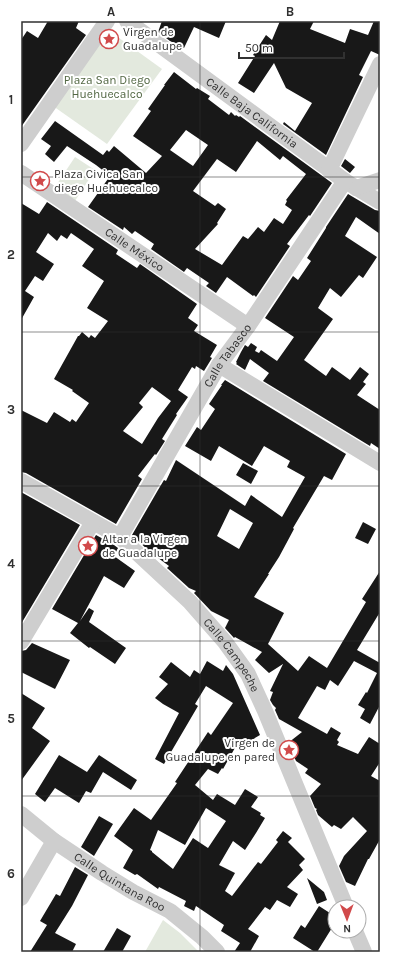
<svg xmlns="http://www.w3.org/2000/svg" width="401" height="973" font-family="Karla,sans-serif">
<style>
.green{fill:#e3e9de}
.building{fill:#181818;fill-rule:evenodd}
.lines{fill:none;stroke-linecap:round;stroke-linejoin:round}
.minor{stroke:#cecece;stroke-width:16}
.grid{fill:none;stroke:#313131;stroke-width:1;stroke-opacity:0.55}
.labels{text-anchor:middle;stroke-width:4;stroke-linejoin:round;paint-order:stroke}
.poi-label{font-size:12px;fill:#313131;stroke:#fff;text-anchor:start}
.park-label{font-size:12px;fill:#526743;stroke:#fff}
.street-label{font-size:12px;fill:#313131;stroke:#fff}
.neatline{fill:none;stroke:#313131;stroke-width:1.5}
.grid-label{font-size:13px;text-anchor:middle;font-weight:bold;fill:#313131}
</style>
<rect width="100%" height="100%" fill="#fff"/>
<path class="green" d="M108,30L162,69L107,144L53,106Z
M75,157L95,170L73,204L53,190Z
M163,920L180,933L199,952H145Z"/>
<path class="building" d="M48,21H79L76,28L86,35L21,127V40L27,31L38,38Z
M162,21H226L219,38L194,27L184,48L170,41L158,32Z
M280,21H314L310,29L345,43L350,29L368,35L374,21H380V55L371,51L359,75L363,77L326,155L283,124L284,122L295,131L312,103L286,88L274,63L254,93L238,83L255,56L253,55L266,35L272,40Z
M174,72L196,89L197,88L210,96L208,99L229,115L231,112L235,116L236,115L239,117L240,116L332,183L310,216L309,215L287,244L290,246L256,297L254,295L253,296L227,277L216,293L206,286L209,283L187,268L184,272L151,249L154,244L135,231L132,234L124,227L123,230L88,207L110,176L96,165L67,146L54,162L45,154L51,146L41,139L55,121L103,155L107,150L109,152L114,146L146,173L162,156L133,136L151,111L148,109L165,85H164ZM186,130L208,145L193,166L170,150ZM257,141L280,160L283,156L306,174L286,200L287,201L285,205L292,210L283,224L274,218L264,232L258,227L248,239L243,236L222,265L195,249L218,224L217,223L226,209L218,203L215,206L193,191L217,159L236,172Z
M345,159L355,167L350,173L341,166Z
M348,194L375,210L380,211V234L356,217L345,236L377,257L363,278L359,275L341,297L330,288L318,308L333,319L304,360L326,376L332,367L350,380L360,367L369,374L363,382L366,384L357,395L380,410V449L371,443L370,446L263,381L269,373L250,359L245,370L236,364L237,363L236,362L241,352L245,345L248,347L251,343L257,347L255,351L259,353L261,350L277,361L294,337L265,318L293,276L298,280L311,261L307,258L326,228V227Z
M47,202L118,250L116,254L137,268L140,264L197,304L188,318L198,325L194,331L217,345L210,357L212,358L204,371L196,366L195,369L192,367L178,390L188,397L176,414L177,415L162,439L165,441L158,452L156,455L155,454L138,476L142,479L116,524L26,473L21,472V410L47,423L54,412L70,422L72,419L76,422L89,403L72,391L73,390L54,379L78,336H79L82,332L89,338L91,335L95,338L108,321L87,308L104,281L82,266L94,249L71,233L67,239L61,235L57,241L48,233L36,252L54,264L43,281L35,276L25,291L34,297L21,320V203L39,214ZM152,387L171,401L158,418L142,444L123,431L143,407L139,403Z
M225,380L346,454L332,480L324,476L293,528L294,529L279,557L268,574H269L254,597L284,613L268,644L298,671L309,656L327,668L366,602L362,599L380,571V612L357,650L380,663V705L370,724L360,718L365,709L358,705L366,692L367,693L377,673L354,661L338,686L330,680L325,690L317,686L298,718L327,734L331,727L341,733L337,740L339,742L337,745L358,754L369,737L380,744V762L371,776L380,781V842L379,841L369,859H368L355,886L346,882L339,866L344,856L367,831L353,817L341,829L334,825L332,827L318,815L316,810L317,809L315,808L310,796L321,784L305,773L308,769L296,761L288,743L302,732L279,719L275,710L276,708L273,705L270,700L273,692L270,691L283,664L269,673L255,660L262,652L235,637L234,638L225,628L229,620L211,611L194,593L196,591L189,588L167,568L169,566L150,552L132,535L158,490L164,480L166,481L176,460L245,506L251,495L282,517L305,477L287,467L290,461L264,446L252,466L219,446L211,461L185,446L197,427L201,430L215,409L209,404L222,385H221ZM230,509L253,523L239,549L217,536Z
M243,463L258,471L251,484L236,475Z
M21,492L80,525L21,624Z
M363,522L376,529L368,544L355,538Z
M96,535L114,545L118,548L114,556L135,571L124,588L104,576L80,621L89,608L94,611L89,622L126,648L115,664L90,647L89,648L70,633L78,623L52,609Z
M32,643L70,660L55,689L21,672V651L26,650Z
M207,661L223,671L226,665L233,674L260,735L245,744L240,739L223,769L222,768L218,774L208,769L195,785L213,800L217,794L235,805L245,789L258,797L251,807L261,813L260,815L265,818L256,833L245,850L233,841L219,865L235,873L225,891L232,896L258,862L261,864L278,842L276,840L283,831L292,838L288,842L305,859L299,865L303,870L287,887L298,894L290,907L277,900L270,910L265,907L248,929L259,936L250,952H234L240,943L221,931L224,925L196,906L194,911L184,906L186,901L159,887L158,889L137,874L135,875L123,868L133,850L114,836L134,808L151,820L177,783L175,782L208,732L211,735L233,703L206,686L195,704L198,706L164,764L155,759L179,713L163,704L155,698L168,684L159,677L171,662L190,677L194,670L200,674ZM206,808L226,821L208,848L193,838L173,869L152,852V851L150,850L158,830L185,845Z
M21,693L45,708L32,728L50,741L21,781Z
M59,755L87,772L99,755L137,780L131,790L103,772L91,793L86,791L79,803L55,788L45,802L35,794Z
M99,816L113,824L94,856L81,847Z
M75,867L88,875L72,906L55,933L76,944L72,952H30L47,925L40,921L56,894L60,896Z
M307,878L324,892L327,900L317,904Z
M319,906L333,915L335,923L317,952H315L293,938L301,925L305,928Z
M117,928L131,936L122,952H103Z"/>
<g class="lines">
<g class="minor">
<path id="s1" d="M127,21L345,181L380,202"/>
<path d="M21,144L107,21"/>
<path d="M329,170L380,64"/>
<path id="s2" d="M21,173L248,326"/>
<path d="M356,188L380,180"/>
<path d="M219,365L380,463"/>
<path id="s3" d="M21,481L120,537L190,602L225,642L248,674L265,711L346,907"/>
<path id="s4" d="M120,537L219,365L248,326L345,181"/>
<path d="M21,642L93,522"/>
<path id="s5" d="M21,814L54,841L102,873L133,892L170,911L202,937L217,952"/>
<path d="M21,898L54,841"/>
<path d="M355,931L364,952"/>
</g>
</g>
<path class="grid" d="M200,21V952M21,177H380M21,332H380M21,486H380M21,641H380M21,796H380"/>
<defs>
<g id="sight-ring" transform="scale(1)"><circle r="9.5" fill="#fff" stroke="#d14a4b" stroke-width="1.5"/><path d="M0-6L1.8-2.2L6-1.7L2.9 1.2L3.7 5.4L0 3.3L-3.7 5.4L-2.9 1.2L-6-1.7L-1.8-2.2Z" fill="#d14a4b"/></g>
</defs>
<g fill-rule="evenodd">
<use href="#sight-ring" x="109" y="39"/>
<use href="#sight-ring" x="40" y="181"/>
<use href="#sight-ring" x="88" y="546"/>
<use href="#sight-ring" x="289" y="750"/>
</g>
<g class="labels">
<g class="poi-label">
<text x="123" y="36">Virgen de<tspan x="123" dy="14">Guadalupe</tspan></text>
<text x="54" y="178">Plaza Civica San<tspan x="54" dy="14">diego Huehuecalco</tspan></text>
<text x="102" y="543">Altar a la Virgen<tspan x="102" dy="14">de Guadalupe</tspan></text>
<text x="275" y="747" text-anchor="end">Virgen de<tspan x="275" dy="14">Guadalupe en pared</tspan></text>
</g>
<g class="park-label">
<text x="107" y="84">Plaza San Diego<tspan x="107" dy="14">Huehuecalco</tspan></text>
</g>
<g class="street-label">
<text dy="4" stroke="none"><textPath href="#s1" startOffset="155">Calle Baja California</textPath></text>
<text dy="4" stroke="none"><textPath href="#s2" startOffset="137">Calle México</textPath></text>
<text dy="4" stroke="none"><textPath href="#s4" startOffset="211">Calle Tabasco</textPath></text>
<text dy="4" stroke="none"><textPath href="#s3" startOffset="277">Calle Campeche</textPath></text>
<text dy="4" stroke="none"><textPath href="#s5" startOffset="120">Calle Quintana Roo</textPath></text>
</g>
</g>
<rect width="401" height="973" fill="none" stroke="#ffffff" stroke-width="44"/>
<g transform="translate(347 919) rotate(179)"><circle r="19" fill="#ffffff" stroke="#adadad"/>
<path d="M0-3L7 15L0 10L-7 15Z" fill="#d14a4b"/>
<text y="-6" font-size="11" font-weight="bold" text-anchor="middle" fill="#313131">N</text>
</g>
<path d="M239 52v6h105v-6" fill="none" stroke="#313131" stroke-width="2"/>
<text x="245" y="52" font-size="12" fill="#313131" stroke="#ffffff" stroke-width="3" paint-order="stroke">50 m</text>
<rect x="22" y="22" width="357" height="929" class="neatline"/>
<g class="grid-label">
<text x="111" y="16">A</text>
<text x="290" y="16">B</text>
<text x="11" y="104">1</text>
<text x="11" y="259">2</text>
<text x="11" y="414">3</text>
<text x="11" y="568">4</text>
<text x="11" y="723">5</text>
<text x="11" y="878">6</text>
</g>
</svg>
